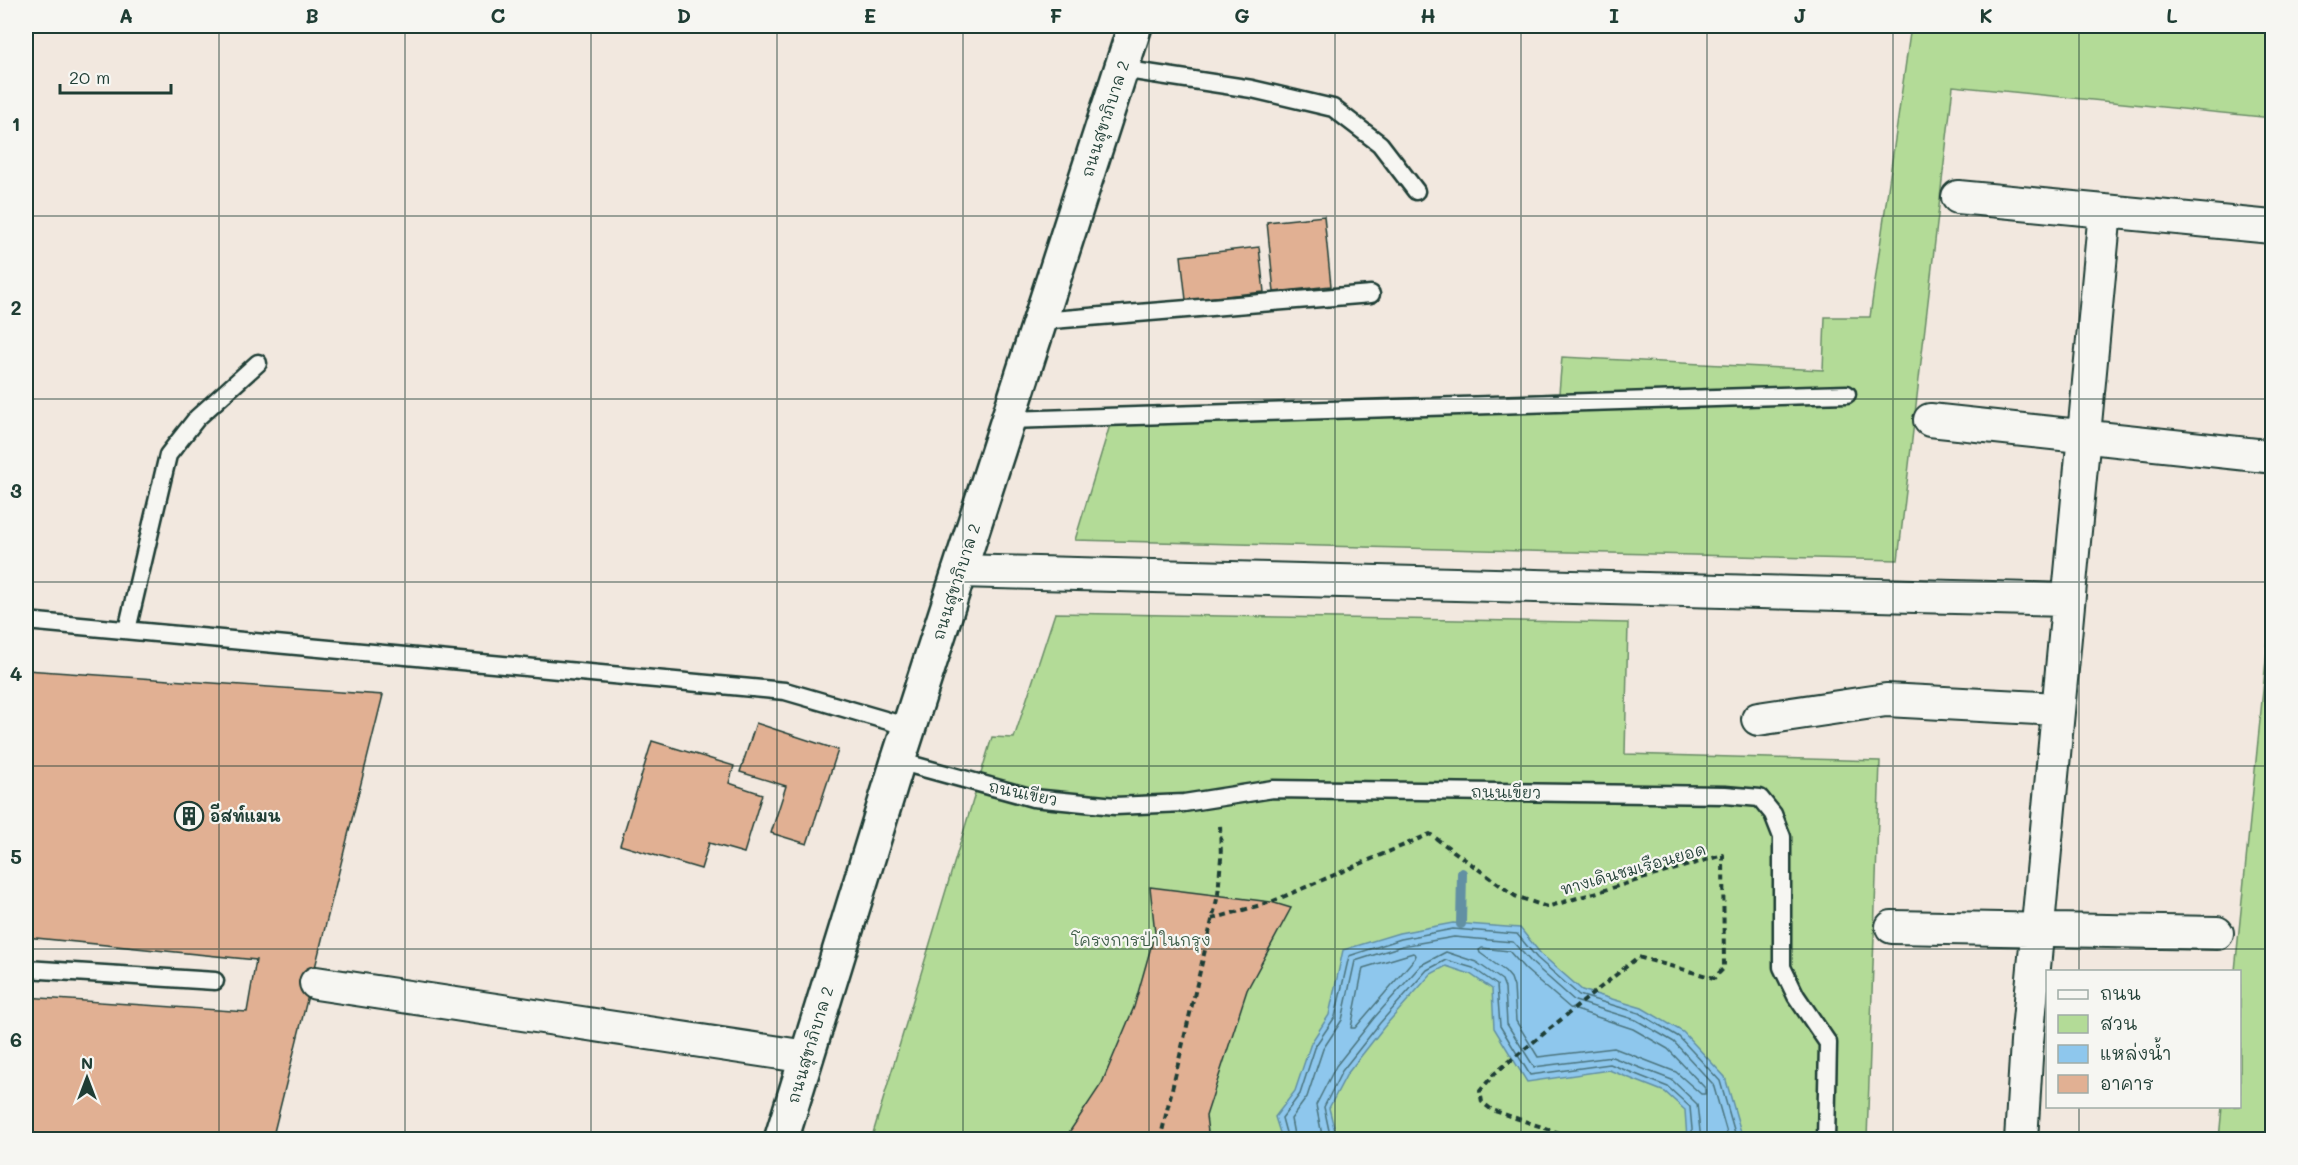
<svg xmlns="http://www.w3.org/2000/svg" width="2298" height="1165" font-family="Mali,'Playpen Sans Thai',sans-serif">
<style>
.green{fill:#b3db97;stroke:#698c66;stroke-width:1.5}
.water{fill:#8ec7ed;stroke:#6290a3;stroke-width:1.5}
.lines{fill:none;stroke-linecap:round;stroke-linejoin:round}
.shore{stroke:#4b747e;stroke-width:1.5}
.stream{stroke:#6290a3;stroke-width:10}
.building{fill:#e1b093;stroke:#1f3d34;stroke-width:1.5}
.service-casing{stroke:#1f3d34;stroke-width:21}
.minor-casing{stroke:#1f3d34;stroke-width:36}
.tertiary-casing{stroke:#1f3d34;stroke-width:38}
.path{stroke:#1f3d34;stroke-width:4;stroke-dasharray:6 4.5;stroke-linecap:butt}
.service{stroke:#f6f6f2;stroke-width:16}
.minor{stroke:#f6f6f2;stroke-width:32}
.tertiary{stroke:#f6f6f2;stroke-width:33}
.grid{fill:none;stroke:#1f3d34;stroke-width:1.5;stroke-opacity:0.55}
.labels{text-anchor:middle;stroke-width:4.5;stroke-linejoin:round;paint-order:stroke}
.street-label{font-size:16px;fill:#1f3d34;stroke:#f6f6f2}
.poi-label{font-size:16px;font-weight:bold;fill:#1f3d34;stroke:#f6f6f2;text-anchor:start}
.park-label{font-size:16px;fill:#3d5d48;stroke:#f6f6f2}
.neatline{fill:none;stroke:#1f3d34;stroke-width:2}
.grid-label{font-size:20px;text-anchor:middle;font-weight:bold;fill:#1f3d34}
</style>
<rect width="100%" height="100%" fill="#f2e8df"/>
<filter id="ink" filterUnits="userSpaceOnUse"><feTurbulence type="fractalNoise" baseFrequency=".0167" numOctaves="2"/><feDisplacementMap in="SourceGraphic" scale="12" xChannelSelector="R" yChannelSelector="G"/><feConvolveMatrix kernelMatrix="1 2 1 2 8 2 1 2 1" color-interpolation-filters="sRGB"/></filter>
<g filter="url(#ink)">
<path class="green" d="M1911,26H2272V118L1953,86L1898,560L1075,540L1113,415L1559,393L1562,357L1823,370L1825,317H1870Z
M2272,600V1139H2219L2222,1107L2240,1106V972L2235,971Z
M1055,613L1628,623L1625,754L1880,761L1867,1139L871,1140L992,737L1014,738Z"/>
<path class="water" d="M1453,923L1520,928L1541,954L1582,990L1642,1008L1683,1032L1725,1077L1743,1139H1687L1685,1110L1665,1092L1609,1070L1527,1082L1494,1028L1492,989L1470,974L1446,966L1431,974L1384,1027L1347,1074L1329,1108L1337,1139H1282L1275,1117L1295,1091L1311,1043L1329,1015L1343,950L1399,933Z"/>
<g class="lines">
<path class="shore" d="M1482,948L1509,951L1525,969L1570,1008L1633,1029L1668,1049L1705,1088V1094H1701L1676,1072L1614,1048L1538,1057L1516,1021L1514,987L1511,978L1505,971L1480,953L1479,950Z
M1413,953L1416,955L1415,958L1355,1028H1351L1363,968Z
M1288,1140L1282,1118L1300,1094L1316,1045L1335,1017L1349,956L1401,939L1453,929L1517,934L1537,958L1579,995L1639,1013L1679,1037L1720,1081L1737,1140
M1295,1140L1291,1119L1307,1097L1323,1049L1342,1020L1355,961L1402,946L1454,937L1513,942L1532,963L1575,1001L1636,1020L1674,1042L1713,1084L1729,1140
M1323,1140L1316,1105L1336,1066L1374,1018L1421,965L1446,952L1476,962L1502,980L1505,988L1507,1024L1534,1067L1612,1057L1672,1080L1697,1104L1701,1140
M1331,1140L1324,1107L1342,1071L1380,1023L1427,970L1446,960L1473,968L1497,985L1500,1026L1530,1075L1610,1064L1668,1087L1690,1107L1693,1140"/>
<path class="stream" d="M1461,924L1462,873"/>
</g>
<path class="building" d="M1324,216L1331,286L1274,292L1267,222Z
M1259,247L1264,292L1186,300L1181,256Z
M26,670L383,695L272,1140H26V997L247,1012L256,960L26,937Z
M756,723L838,750L807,844L771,833L786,786L740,772Z
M652,741L734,766L729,783L762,794L744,853L709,843L701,869L620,845Z
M1150,887L1271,902L1291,908L1247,990L1206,1116L1209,1140H1064L1102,1083L1134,1007L1155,933Z"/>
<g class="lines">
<g class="service-casing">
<path id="service" d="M1121,69L1252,89L1333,108L1380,144L1416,191
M1040,321L1371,294
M1008,420L1847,394
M26,621L785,691L909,727
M127,630L168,455L197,418L258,363
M898,761L1033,798L1115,806L1184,803L1273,789L1725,795L1760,798L1773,814L1782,837V967L1796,996L1828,1043L1826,1140
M26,969L215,981"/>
</g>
<g class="minor-casing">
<path id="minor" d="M1958,197L2272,227
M1930,420L2266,456
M959,571L2068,600
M1758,719L1886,700L2058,709
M1892,927L2217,933
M316,983L807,1057
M2021,1140L2027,1042L2105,211"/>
</g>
<g class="tertiary-casing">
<path id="tertiary" d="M781,1140L898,761L1135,26"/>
</g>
<path class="path" d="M1212,919L1271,902L1430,834L1515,896L1547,907L1723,855L1724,968L1714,978L1638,957L1494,1074L1480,1091L1482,1102L1492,1110L1580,1140
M1160,1140L1218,895L1221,858L1220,823"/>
<use href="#service" class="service"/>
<use href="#minor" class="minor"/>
<use href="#tertiary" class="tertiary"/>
</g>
</g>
<path class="grid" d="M219,26V1140M405,26V1140M591,26V1140M777,26V1140M963,26V1140M1149,26V1140M1335,26V1140M1521,26V1140M1707,26V1140M1893,26V1140M2079,26V972M26,216H2272M26,399H2272M26,582H2272M26,766H2272M26,949H2272M2079,1106V1140"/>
<defs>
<g id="building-ring" transform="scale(1.5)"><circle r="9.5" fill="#f6f6f2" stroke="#1f3d34" stroke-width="1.5"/><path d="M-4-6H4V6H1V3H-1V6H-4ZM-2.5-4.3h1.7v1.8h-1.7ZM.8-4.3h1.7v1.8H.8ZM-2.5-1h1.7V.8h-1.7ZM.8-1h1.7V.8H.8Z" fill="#1f3d34"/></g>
</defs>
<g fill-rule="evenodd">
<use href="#building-ring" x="189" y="816"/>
</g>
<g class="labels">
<g class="street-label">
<text transform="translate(1105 119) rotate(-72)" y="6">ถนนสุขาภิบาล 2</text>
<text transform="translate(956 582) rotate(-72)" y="6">ถนนสุขาภิบาล 2</text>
<text transform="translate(1506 792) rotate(1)" y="6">ถนนเขียว</text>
<text transform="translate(1023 793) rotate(12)" y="6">ถนนเขียว</text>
<text transform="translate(1633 869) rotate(-16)" y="6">ทางเดินชมเรือนยอด</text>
<text transform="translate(810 1045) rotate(-73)" y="6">ถนนสุขาภิบาล 2</text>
</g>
<g class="poi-label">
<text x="210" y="822">อีสท์แมน</text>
</g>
<g class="park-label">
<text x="1141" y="946">โครงการป่าในกรุง</text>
</g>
</g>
<rect width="2298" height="1165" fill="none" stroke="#f6f6f2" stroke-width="66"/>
<rect x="2046" y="970" width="195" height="138" fill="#f6f6f2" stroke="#a0aca6" stroke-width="1.5"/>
<rect x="2058" y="990" width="30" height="9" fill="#f6f6f2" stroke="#a0aca6" stroke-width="1.5"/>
<text x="2100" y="1000" font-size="18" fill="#1f3d34">ถนน</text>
<rect x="2058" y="1015" width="30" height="18" fill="#b3db97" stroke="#a0aca6" stroke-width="1.5"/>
<text x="2100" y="1030" font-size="18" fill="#1f3d34">สวน</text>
<rect x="2058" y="1045" width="30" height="18" fill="#8ec7ed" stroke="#a0aca6" stroke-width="1.5"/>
<text x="2100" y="1060" font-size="18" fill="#1f3d34">แหล่งน้ำ</text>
<rect x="2058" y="1075" width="30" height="18" fill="#e1b093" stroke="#a0aca6" stroke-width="1.5"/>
<text x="2100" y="1090" font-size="18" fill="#1f3d34">อาคาร</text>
<g transform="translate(87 1078)" stroke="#f6f6f2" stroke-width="4.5" paint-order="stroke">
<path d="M0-4.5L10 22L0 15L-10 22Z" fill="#1f3d34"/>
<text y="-9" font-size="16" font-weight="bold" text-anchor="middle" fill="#1f3d34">N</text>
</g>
<path d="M60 84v9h111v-9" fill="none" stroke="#1f3d34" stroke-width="3"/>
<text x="69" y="84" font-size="18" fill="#1f3d34" stroke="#f6f6f2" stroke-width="4.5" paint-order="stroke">20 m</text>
<rect x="33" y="33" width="2232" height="1099" class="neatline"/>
<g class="grid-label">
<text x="126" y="23">A</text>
<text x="312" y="23">B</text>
<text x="498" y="23">C</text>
<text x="684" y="23">D</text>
<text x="870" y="23">E</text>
<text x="1056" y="23">F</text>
<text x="1242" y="23">G</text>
<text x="1428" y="23">H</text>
<text x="1614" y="23">I</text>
<text x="1800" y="23">J</text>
<text x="1986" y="23">K</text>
<text x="2172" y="23">L</text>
<text x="16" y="131">1</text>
<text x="16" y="315">2</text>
<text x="16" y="498">3</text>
<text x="16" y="681">4</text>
<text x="16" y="864">5</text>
<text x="16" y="1047">6</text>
</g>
</svg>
